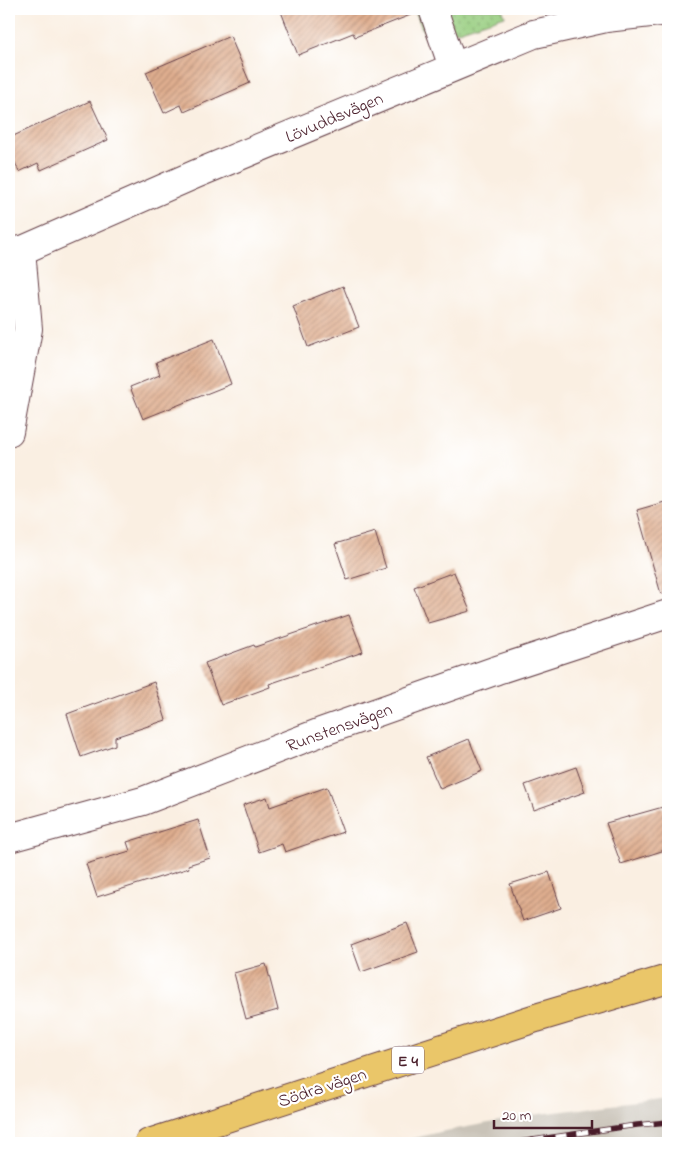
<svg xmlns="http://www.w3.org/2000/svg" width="677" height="1152" font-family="'Indie Flower',sans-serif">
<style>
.railway{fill:#c9c3b8}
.grass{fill:url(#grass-dots);stroke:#707655}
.building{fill:url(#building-hatch)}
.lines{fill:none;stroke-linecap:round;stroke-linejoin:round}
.street-casing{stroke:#643e46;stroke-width:30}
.highway-casing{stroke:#643e46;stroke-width:30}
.street{stroke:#fff;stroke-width:28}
.highway{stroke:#eac669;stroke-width:28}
.rail-casing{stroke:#4a1f2b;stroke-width:5.5}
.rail{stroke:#fff;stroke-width:4;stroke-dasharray:11;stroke-linecap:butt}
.labels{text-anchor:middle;stroke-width:4.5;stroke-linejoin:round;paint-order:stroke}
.shield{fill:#fff;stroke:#80626b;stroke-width:1}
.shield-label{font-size:16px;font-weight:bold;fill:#4a1f2b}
.street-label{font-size:18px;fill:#4a1f2b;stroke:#fff}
</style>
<defs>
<pattern id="grass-dots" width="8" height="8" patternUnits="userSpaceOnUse" patternTransform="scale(1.25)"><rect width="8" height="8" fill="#97cd7f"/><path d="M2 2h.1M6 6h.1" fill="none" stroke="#7da668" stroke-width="1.8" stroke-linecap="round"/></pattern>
<pattern id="building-hatch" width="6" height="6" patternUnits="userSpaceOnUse" patternTransform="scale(1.25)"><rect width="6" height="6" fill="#dfae8f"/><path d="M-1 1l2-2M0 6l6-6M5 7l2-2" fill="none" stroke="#b78d75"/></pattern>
</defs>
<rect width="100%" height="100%" fill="#fff"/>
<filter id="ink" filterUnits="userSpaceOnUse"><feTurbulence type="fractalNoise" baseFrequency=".02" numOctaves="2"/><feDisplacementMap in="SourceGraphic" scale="10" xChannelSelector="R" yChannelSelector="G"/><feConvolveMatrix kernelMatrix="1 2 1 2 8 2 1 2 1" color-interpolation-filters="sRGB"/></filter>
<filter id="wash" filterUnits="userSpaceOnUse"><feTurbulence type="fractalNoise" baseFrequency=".0096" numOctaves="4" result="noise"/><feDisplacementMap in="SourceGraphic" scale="20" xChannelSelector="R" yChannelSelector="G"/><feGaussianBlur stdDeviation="1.12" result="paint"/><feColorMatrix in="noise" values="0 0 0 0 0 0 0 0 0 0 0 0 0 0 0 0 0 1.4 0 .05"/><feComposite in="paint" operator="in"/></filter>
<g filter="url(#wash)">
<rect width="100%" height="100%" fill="#faefe2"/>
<path class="railway" d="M668,1098V1143H393L440,1132L532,1115Z"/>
<path class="grass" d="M414,9H502L505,16L427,41Z"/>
<g id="blocks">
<path class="building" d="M280,9H418V12L355,37L353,33L298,55Z
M230,36L250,83L184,112L181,105L164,113L146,72Z
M90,101L108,140L41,170L38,163L19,172L9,149V138Z
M343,286L359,327L308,347L293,306Z
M214,339L231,384L143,419L130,387L160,375L156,362Z
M668,501V593L661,594L637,510Z
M375,532L386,568L347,580L335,544Z
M454,572L470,611L428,623L414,587Z
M349,615L363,652L269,684L270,687L221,705L205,663L254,645L255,647Z
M154,682L166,720L115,737V745L81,757L67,714Z
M469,739L482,771L440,789L426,757Z
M576,767L585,792L534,810L525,785Z
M327,787L343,832L285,852L282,844L259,852L243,805L267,797L270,807Z
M663,807L668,821V849L621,864L606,823Z
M198,820L210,858L188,865L189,868L97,897L86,864L130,851L127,842Z
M549,872L561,908L523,921L510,884Z
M407,923L418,952L361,972L351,944Z
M266,964L278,1010L246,1019L234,973Z"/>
</g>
</g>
<g filter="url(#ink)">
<use href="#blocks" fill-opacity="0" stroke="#643e46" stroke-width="1"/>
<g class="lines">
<g class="street-casing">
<path id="street" d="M433,9L453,67
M9,256L196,174L534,34L606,18L668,11
M9,432L28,329L21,250
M9,838L143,801L321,732L497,670L668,614"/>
</g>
<g class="highway-casing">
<path id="highway" d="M149,1143L536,1018L668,979"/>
</g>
<use href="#street" class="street"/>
<use href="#highway" class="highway"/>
<g class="rail-casing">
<path id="rail" d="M512,1143L637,1125L668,1122"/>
</g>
<use href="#rail" class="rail"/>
</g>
</g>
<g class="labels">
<rect class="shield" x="392" y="1046.5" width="32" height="27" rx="4"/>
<g class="shield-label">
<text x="408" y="1066">E 4</text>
</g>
<g class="street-label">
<text transform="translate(334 117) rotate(-23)" y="6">Lövuddsvägen</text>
<text transform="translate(339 727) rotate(-20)" y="6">Runstensvägen</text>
<text transform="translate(322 1087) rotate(-18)" y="6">Södra vägen</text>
</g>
</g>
<rect width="677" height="1152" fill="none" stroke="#fff" stroke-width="30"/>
<path d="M494 1120v8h98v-8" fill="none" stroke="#4a1f2b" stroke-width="2.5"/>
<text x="502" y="1120" font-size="15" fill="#4a1f2b" stroke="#ffffff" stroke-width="4" paint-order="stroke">20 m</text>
</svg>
